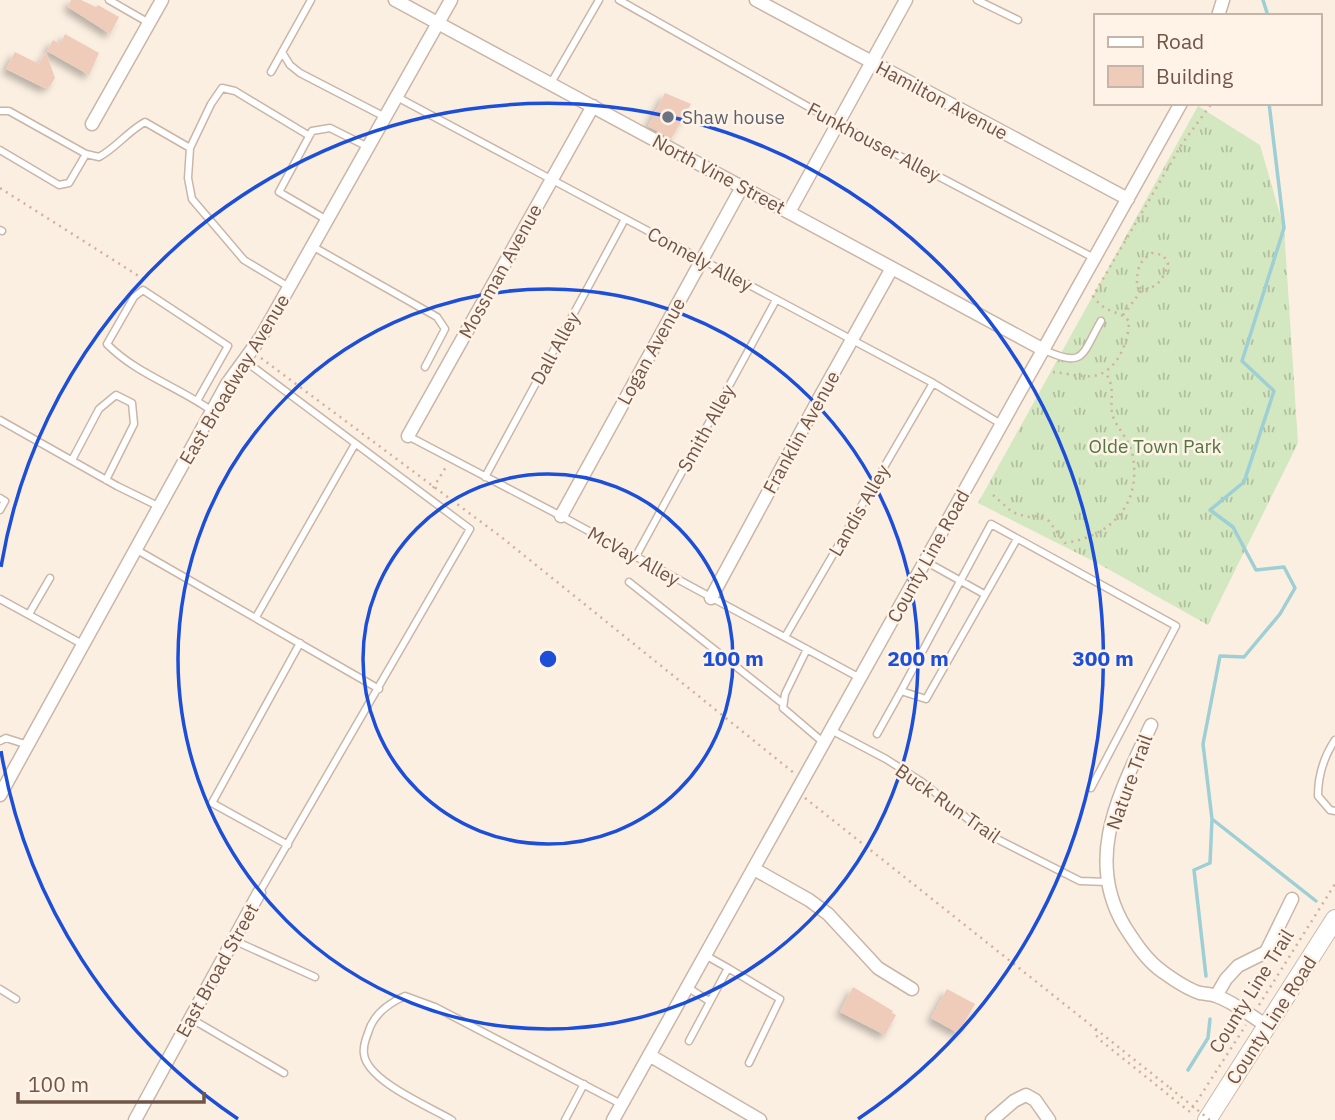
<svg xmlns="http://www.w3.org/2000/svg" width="1335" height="1120" font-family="'IBM Plex Sans',sans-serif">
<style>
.grass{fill:url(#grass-tufts)}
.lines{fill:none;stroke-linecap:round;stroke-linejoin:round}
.stream{stroke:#9dcfd4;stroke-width:3.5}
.building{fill:#efcbba;filter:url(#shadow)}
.lane-casing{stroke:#cab6a8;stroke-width:9}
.street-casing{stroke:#cab6a8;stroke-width:15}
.secondary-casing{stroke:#d0b7a9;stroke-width:20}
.path{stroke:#d3af9e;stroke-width:2.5;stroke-dasharray:2 5;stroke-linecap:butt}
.lane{stroke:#fff;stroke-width:6}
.street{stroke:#fff;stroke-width:12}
.secondary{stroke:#fff;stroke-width:18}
.path-bridge{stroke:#d3af9e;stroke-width:2.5;stroke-dasharray:2 5;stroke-linecap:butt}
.ring{fill:none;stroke:#1d4ed8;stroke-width:3.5}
.worship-dot{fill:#6b7280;stroke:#fef3e6;stroke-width:2.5}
.labels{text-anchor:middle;stroke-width:5;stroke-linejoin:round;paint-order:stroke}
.street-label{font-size:19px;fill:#705549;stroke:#fef3e6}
.worship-label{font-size:19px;fill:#5b616d;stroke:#fef3e6;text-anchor:start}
.park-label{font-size:19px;fill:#547642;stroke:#fef3e6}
.centre{fill:#1d4ed8;stroke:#fef3e6;stroke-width:3.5}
.ring-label{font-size:21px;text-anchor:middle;font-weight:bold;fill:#1d4ed8;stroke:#fef3e6;stroke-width:5;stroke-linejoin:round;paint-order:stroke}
</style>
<defs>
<pattern id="grass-tufts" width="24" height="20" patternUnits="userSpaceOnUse" patternTransform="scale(1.75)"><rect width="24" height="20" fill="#d3e7c0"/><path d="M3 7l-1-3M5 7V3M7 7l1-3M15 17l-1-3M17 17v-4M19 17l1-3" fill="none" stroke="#b0be9e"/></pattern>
<filter id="shadow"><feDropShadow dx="-4.5" dy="4.5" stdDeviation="3.5" flood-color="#0004"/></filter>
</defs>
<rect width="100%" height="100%" fill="#fbefe1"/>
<path class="grass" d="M1198,106L1260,145L1284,228L1298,443L1208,625L1099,564L978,503Z"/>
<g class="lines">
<path class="stream" d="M1263,0L1268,16
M1269,103L1284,228L1242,361L1274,391L1244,482L1210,510L1233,527L1256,570L1284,567L1295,588L1280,614L1244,657L1220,656L1203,744L1212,819L1316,901
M1206,976L1194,870L1210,863L1212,819
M1188,1070L1208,1038L1210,1019"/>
</g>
<path class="building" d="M71,0H81L96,7L98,5L119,17L110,34L68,7Z
M65,34L99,53L89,75L47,51L53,40L60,44Z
M15,52L39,64L46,52L55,78L50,86L44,88L6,69Z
M665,93L691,104L671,139L648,126Z
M853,987L893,1011L892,1013L896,1015L885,1035L840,1012Z
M947,989L975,1004L958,1033L931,1018Z"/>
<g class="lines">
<g class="lane-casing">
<path id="lane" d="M109,0L149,23
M619,0L837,123L1094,258
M977,0L1018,20
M282,52L290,65L300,73L385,117
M271,72L311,0
M551,83L599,0
M397,97L933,383L1001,424
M0,111H9L86,154L99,157C117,147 127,132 145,122L190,148L188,178L192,199L244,260L289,287
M190,148L211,104L222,88L235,91L308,135
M0,150L59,185L69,183L86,154
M327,220L279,192L312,131L330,128L368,147
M0,230L2,231
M312,246L437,317L445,329L425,367
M1044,350C1085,368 1081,356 1101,321
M245,361L470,529L259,893
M197,401L228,346L143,290L134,297L107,344C136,374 179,387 212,411
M0,420L117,486L160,507
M408,436L561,516L860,678
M72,460L99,409L116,395L132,403L134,424L106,480
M485,477L625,219
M0,498L5,501L0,510
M137,550L379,689
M636,556L776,300
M925,561L984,594
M629,582L782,703
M0,599L82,644
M29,614L50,578
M256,617L355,444
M785,637L933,383
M807,649L785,694L783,708L824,743
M901,691L991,524L1176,626L1091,788
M831,730L886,759L922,782L979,828L999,840L1080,881L1107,882
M877,734L901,691L926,699L1017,539
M1335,740C1323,758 1318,775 1318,796L1330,810L1335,811
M0,741L6,738L28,745
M288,845L212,803L300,643
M233,940L315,977
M728,968L780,999L749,1063
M687,987L709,1001
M0,989L16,999
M190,1018L284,1073
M689,1041L728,968L705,955
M452,1120C430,1107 367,1081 364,1054C363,1048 366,1038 368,1033C373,1015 389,1003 405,996L435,1007L621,1104
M565,1120L584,1084"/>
</g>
<g class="street-casing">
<path id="street" d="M395,0L1044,350
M756,0L1128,199
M1218,16L1223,0
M92,124L162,0
M789,212L906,0
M408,436L593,106
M561,516L742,187
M711,598L821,395L892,268
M1151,725C1121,791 1083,858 1125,927C1136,944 1147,961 1163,972C1174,980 1187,989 1200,993C1206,994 1211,994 1216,996C1234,1002 1251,1016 1267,1026
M0,795L227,384L261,337L451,0
M754,869L809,900L828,914L878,968L912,989
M1216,996L1226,979L1238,966L1266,952L1292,899
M649,1055L760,1120
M135,1120L259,893
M613,1120L1181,103
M992,1120L1014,1101L1026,1095L1035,1100L1049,1120"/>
</g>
<g class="secondary-casing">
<path id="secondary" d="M1207,1120L1335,919"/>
</g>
<path class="path" d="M0,188L145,280
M1123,315L1142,290C1158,288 1165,277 1168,263L1163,255L1152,253C1139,261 1137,269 1137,284L1142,290
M261,358L500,536L794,773
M1053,372C1065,373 1080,377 1092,376C1116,374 1129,342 1129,321C1118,309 1106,315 1093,296L1182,144L1212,103
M433,488L446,467
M993,495L1012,512L1027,517L1039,516L1049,521L1065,543C1111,536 1141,505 1133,457C1131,442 1120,432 1114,419C1107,403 1118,391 1105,372
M805,798L1170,1088
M1259,1005L1335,884
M1096,1029L1095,1034L1100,1040L1190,1112L1246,1025"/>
<use href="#lane" class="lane"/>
<use href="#street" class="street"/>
<use href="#secondary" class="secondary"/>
<path class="path-bridge" d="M1170,1088L1210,1120"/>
</g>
<g class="ring">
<circle cx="548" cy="659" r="185"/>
<circle cx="548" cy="659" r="370"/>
<path d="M238 1119A555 555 0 0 1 1 751M1 567A555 555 0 1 1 858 1119"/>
</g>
<circle class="worship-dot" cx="668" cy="117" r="7"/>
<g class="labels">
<g class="street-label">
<text transform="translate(942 100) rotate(28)" y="7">Hamilton Avenue</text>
<text transform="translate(874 142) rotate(28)" y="7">Funkhouser Alley</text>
<text transform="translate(719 174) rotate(28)" y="7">North Vine Street</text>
<text transform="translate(700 259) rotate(28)" y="7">Connely Alley</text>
<text transform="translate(500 271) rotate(-61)" y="7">Mossman Avenue</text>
<text transform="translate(555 348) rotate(-61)" y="7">Dall Alley</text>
<text transform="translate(651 351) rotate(-61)" y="7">Logan Avenue</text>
<text transform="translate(234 379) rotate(-59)" y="7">East Broadway Avenue</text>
<text transform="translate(706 428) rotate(-61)" y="7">Smith Alley</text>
<text transform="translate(801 432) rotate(-61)" y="7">Franklin Avenue</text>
<text transform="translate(859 510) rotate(-60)" y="7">Landis Alley</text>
<text transform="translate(634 556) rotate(29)" y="7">McVay Alley</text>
<text transform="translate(928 556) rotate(-61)" y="7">County Line Road</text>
<text transform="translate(1129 782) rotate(-70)" y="7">Nature Trail</text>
<text transform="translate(948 803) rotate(35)" y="7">Buck Run Trail</text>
<text transform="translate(217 970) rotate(-61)" y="7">East Broad Street</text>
<text transform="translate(1251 991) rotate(-58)" y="7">County Line Trail</text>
<text transform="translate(1271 1020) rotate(-57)" y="7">County Line Road</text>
</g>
<g class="worship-label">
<text x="682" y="124">Shaw house</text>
</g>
<g class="park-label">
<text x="1155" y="453">Olde Town Park</text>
</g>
</g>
<circle cx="548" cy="659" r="10" class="centre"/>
<g class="ring-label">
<text x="733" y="666">100 m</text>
<text x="918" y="666">200 m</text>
<text x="1103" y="666">300 m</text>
</g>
<rect x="1094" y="14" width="228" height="91" fill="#fef3e6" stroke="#c5b4a7" stroke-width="2"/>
<rect x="1108" y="37" width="35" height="10" fill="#ffffff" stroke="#c5b4a7" stroke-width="2"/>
<text x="1156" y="49" font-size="21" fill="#705549">Road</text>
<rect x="1108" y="66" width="35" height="21" fill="#efcbba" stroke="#c5b4a7" stroke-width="2"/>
<text x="1156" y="84" font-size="21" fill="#705549">Building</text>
<path d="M18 1092v10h186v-10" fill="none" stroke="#705549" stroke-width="3.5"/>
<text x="28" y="1092" font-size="21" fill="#705549" stroke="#fef3e6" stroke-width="5" paint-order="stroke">100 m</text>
</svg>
